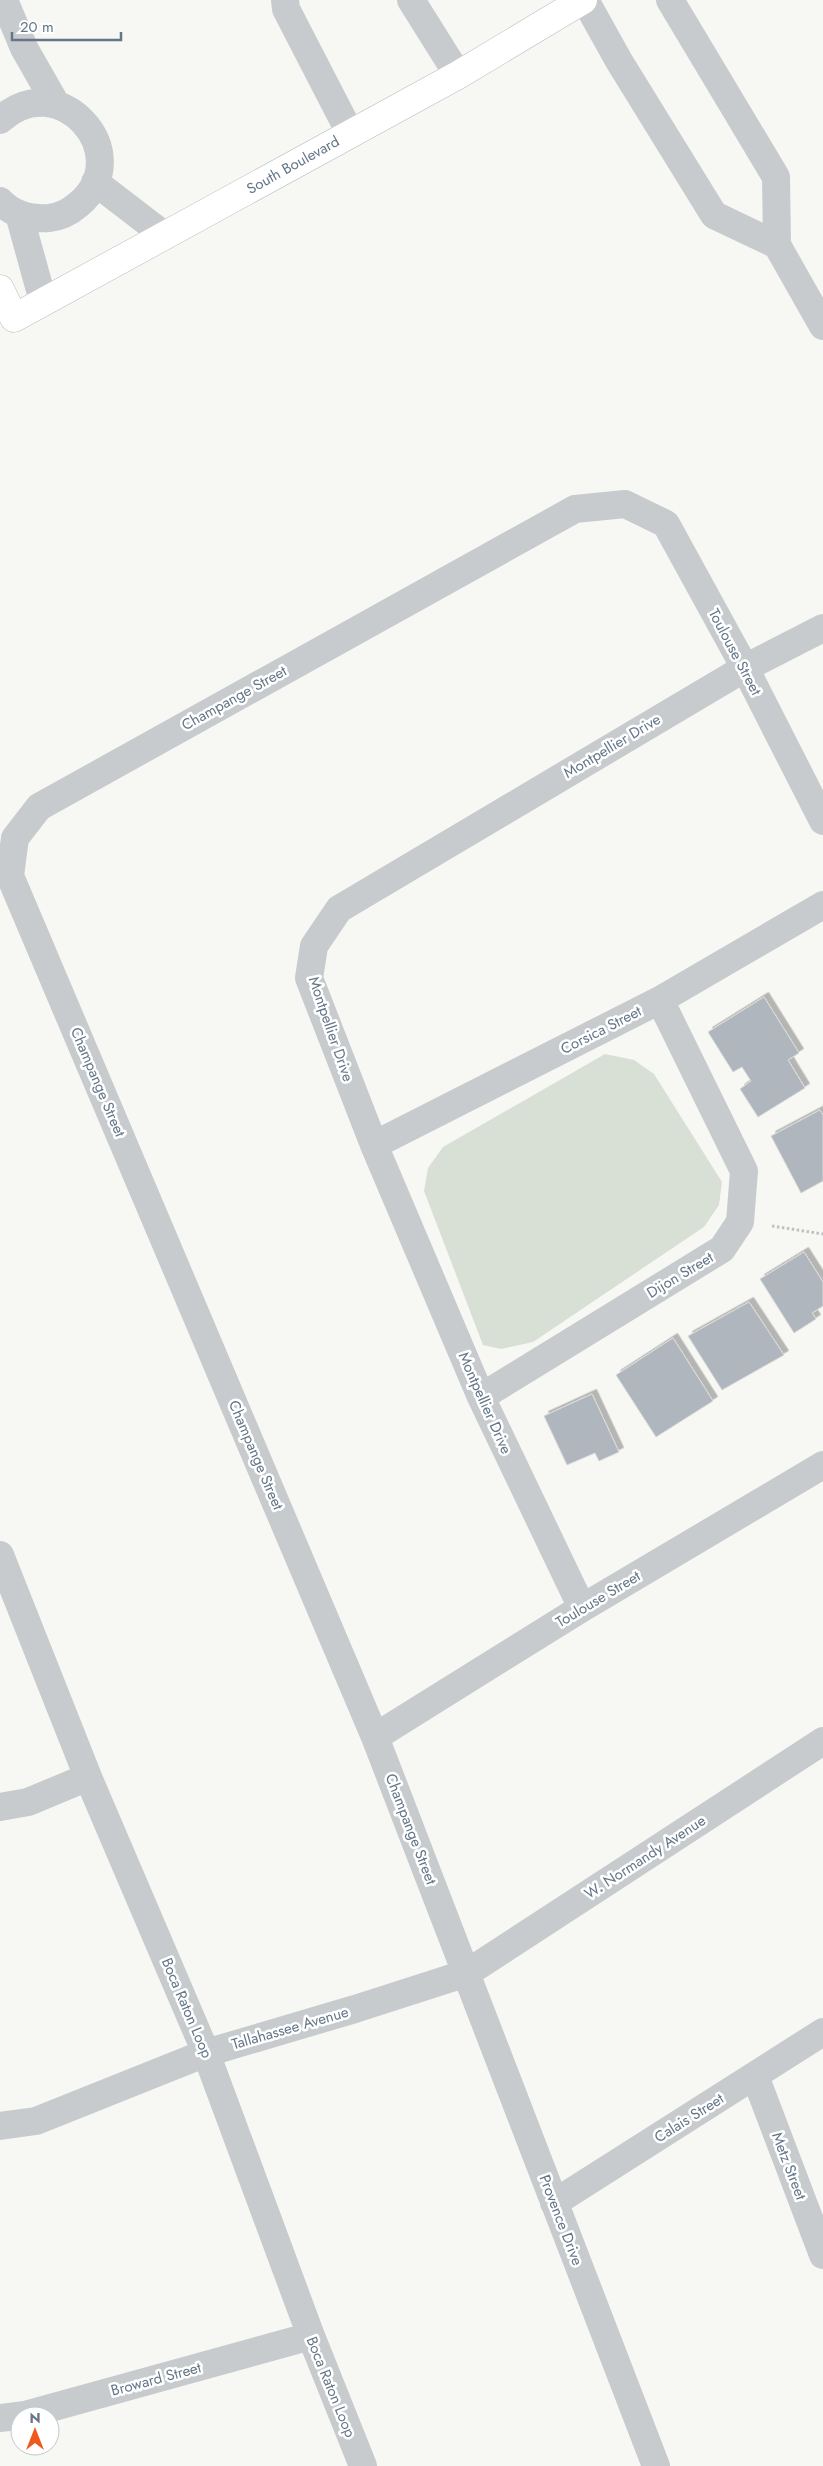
<svg xmlns="http://www.w3.org/2000/svg" width="823" height="2466" font-family="Jost,sans-serif">
<style>
.green{fill:#d8e0d5}
.building{fill:#afb6bd;stroke:#d9d9d7;filter:url(#shadow)}
.lines{fill:none;stroke-linecap:round;stroke-linejoin:round}
.major-casing{stroke:#babec2;stroke-width:29}
.path{stroke:#bec1c3;stroke-width:3;stroke-dasharray:2.5 2.5;stroke-linecap:butt}
.minor{stroke:#c7cbce;stroke-width:28}
.major{stroke:#fff;stroke-width:28}
.labels{text-anchor:middle;stroke-width:5;stroke-linejoin:round;paint-order:stroke}
.street-label{font-size:15px;fill:#647688;stroke:#fff}
</style>
<defs>
<filter id="shadow"><feDropShadow dx="4.5" dy="-4.5" stdDeviation="0" flood-color="#0004"/></filter>
</defs>
<rect width="100%" height="100%" fill="#f7f8f4"/>
<path class="green" d="M605,1054L634,1060L654,1074L722,1182L719,1205L704,1227L533,1342L501,1349L483,1345L424,1191L428,1168L443,1147Z"/>
<path class="building" d="M764,997L799,1053L788,1060L805,1088L758,1117L740,1089L751,1081L742,1067L733,1072L708,1032Z
M820,1110L823,1115V1181L801,1193L771,1136Z
M804,1252L823,1282V1306L812,1313L816,1319L794,1333L760,1279Z
M749,1302L784,1355L722,1390L688,1336Z
M673,1338L713,1401L656,1437L616,1375Z
M592,1394L619,1452L599,1461L595,1453L567,1465L544,1416Z"/>
<g class="lines">
<g class="major-casing">
<path id="major" d="M0,289L14,318L458,75L583,0"/>
</g>
<path class="path" d="M772,1226L823,1234"/>
<path class="minor" d="M4,0L24,48L56,104
M285,0L286,9L350,133
M411,0L458,75
M585,0L619,61L714,215L777,245
M670,0L776,177L777,245L823,326
M0,120C59,65 138,154 79,204C71,211 60,217 49,218C31,219 13,215 0,201
M95,182L164,235
M19,214L43,301
M374,1145L660,1000L823,905
M481,1397L722,1249L740,1222L744,1171L660,1000
M0,1555L88,1777L206,2053L311,2336L363,2466
M582,1608L481,1397L374,1145L309,978L314,946L339,909L745,668L823,628
M375,1737L582,1608L823,1465
M0,1807L28,1802L88,1777
M755,2076L823,2255
M0,2126L36,2121L206,2053L355,2009L467,1973L823,1741
M554,2203L823,2032
M0,2418L25,2415L311,2336
M656,2466L375,1737L10,876L15,838L39,807L575,509L625,504L666,524L745,668L823,821"/>
<use href="#major" class="major"/>
</g>
<g class="labels">
<g class="street-label">
<text transform="translate(293 165) rotate(-29)" y="5">South Boulevard</text>
<text transform="translate(735 652) rotate(62)" y="5">Toulouse Street</text>
<text transform="translate(234 698) rotate(-29)" y="5">Champange Street</text>
<text transform="translate(612 746) rotate(-31)" y="5">Montpellier Drive</text>
<text transform="translate(331 1029) rotate(71)" y="5">Montpellier Drive</text>
<text transform="translate(601 1030) rotate(-27)" y="5">Corsica Street</text>
<text transform="translate(98 1082) rotate(67)" y="5">Champange Street</text>
<text transform="translate(680 1275) rotate(-31)" y="5">Dijon Street</text>
<text transform="translate(485 1403) rotate(66)" y="5">Montpellier Drive</text>
<text transform="translate(256 1455) rotate(67)" y="5">Champange Street</text>
<text transform="translate(598 1599) rotate(-31)" y="5">Toulouse Street</text>
<text transform="translate(411 1829) rotate(69)" y="5">Champange Street</text>
<text transform="translate(645 1857) rotate(-33)" y="5">W. Normandy Avenue</text>
<text transform="translate(187 2008) rotate(67)" y="5">Boca Raton Loop</text>
<text transform="translate(290 2028) rotate(-16)" y="5">Tallahassee Avenue</text>
<text transform="translate(689 2118) rotate(-32)" y="5">Calais Street</text>
<text transform="translate(789 2166) rotate(69)" y="5">Metz Street</text>
<text transform="translate(561 2220) rotate(69)" y="5">Provence Drive</text>
<text transform="translate(156 2379) rotate(-15)" y="5">Broward Street</text>
<text transform="translate(331 2387) rotate(68)" y="5">Boca Raton Loop</text>
</g>
</g>
<g transform="translate(35 2431)"><circle r="24" fill="#ffffff" stroke="#c1c8cf"/>
<path d="M0-4L9 19L0 12L-9 19Z" fill="#f1581b"/>
<text y="-8" font-size="14" font-weight="bold" text-anchor="middle" fill="#647688">N</text>
</g>
<path d="M12 32v8h109v-8" fill="none" stroke="#647688" stroke-width="2.5"/>
<text x="20" y="32" font-size="15" fill="#647688" stroke="#ffffff" stroke-width="4" paint-order="stroke">20 m</text>
</svg>
